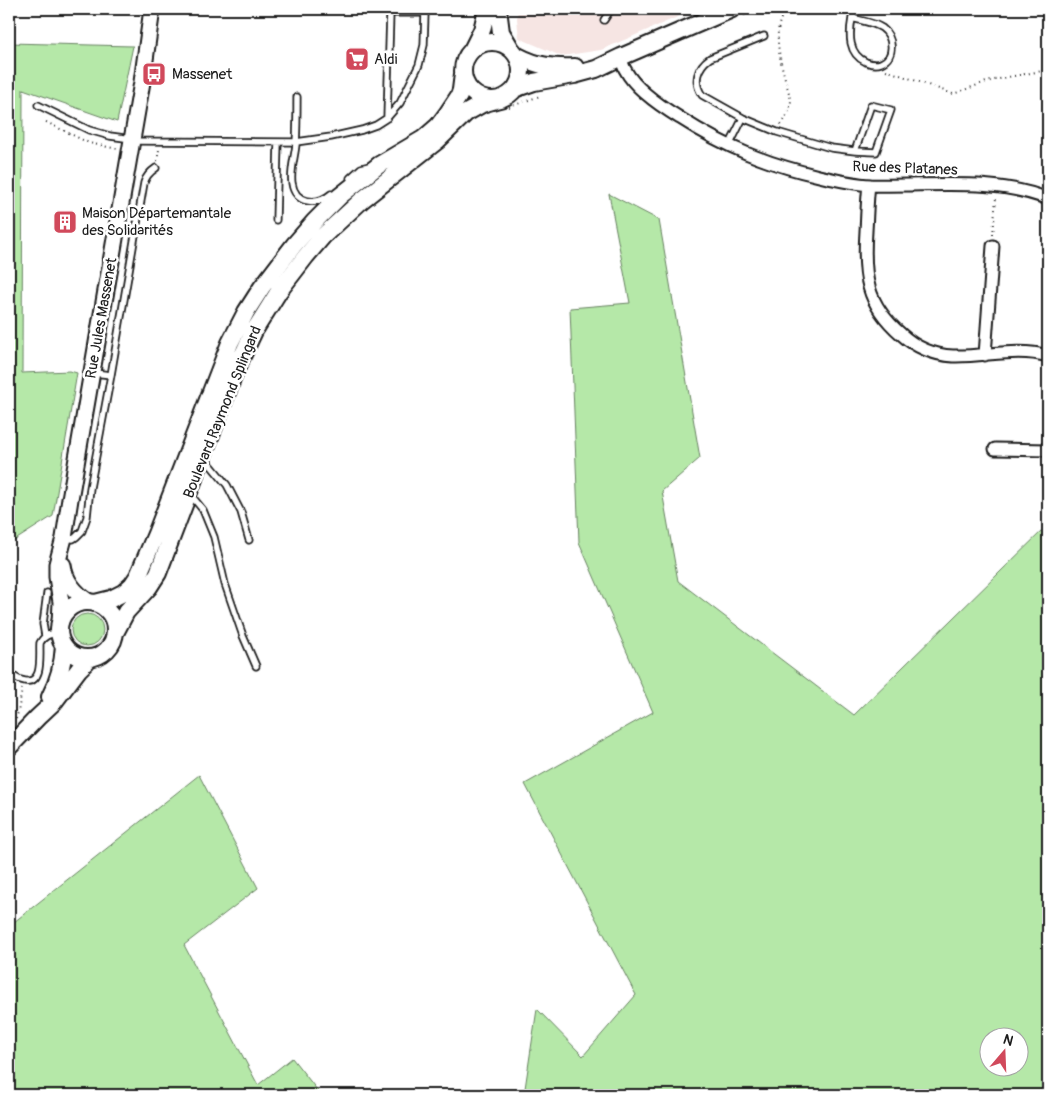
<svg xmlns="http://www.w3.org/2000/svg" width="1057" height="1104" font-family="Pangolin,sans-serif">
<style>
.built{fill:#f6e5e3}
.green{fill:#b5e8a8;stroke:#688262;fill-rule:evenodd}
.lines{fill:none;stroke-linecap:round;stroke-linejoin:round}
.service-casing{stroke:#1c1c1c;stroke-width:9}
.minor-casing{stroke:#1c1c1c;stroke-width:15}
.tertiary-casing{stroke:#1c1c1c;stroke-width:19}
.secondary-casing{stroke:#1c1c1c;stroke-width:20}
.path{stroke:#1c1c1c;stroke-width:2;stroke-dasharray:1 4;stroke-linecap:butt}
.service{stroke:#fff;stroke-width:5.5}
.minor{stroke:#fff;stroke-width:11}
.tertiary{stroke:#fff;stroke-width:15}
.secondary{stroke:#fff;stroke-width:16}
.labels{text-anchor:middle;stroke-width:5;stroke-linejoin:round;paint-order:stroke}
.poi-label{font-size:15px;fill:#1c1c1c;stroke:#fff;text-anchor:start}
.street-label{font-size:15px;fill:#1c1c1c;stroke:#fff}
</style>
<rect width="100%" height="100%" fill="#fff"/>
<filter id="ink" filterUnits="userSpaceOnUse"><feTurbulence type="fractalNoise" baseFrequency=".02" numOctaves="2"/><feDisplacementMap in="SourceGraphic" scale="10" xChannelSelector="R" yChannelSelector="G"/><feConvolveMatrix kernelMatrix="1 2 1 2 8 2 1 2 1" color-interpolation-filters="sRGB"/></filter>
<g filter="url(#ink)">
<path class="built" d="M518,9H696L601,50L561,56L519,38L517,19Z"/>
<path class="green" d="M9,43L133,46L117,122L23,89L22,373L70,371L77,373L53,516L9,544Z
M609,194L659,220L700,458L662,491L678,581L854,715L1048,525V1095H524L537,1009L583,1056L636,995L525,784L653,712L579,542L570,308L630,303ZM990,1036H1020V1066H990Z
M71 630a16 16 0 1 1 32 0a16 16 0 1 1-32 0Z
M199,775L258,888L184,945L258,1085L292,1058L321,1095H9V926Z"/>
<g class="lines">
<g class="service-casing">
<path id="service" d="M852,18C862,21 873,22 882,28C893,36 896,57 881,63C876,65 871,64 866,62C848,54 849,35 852,18Z
M852,18L856,9
M604,20L611,9
M764,36L710,58C697,67 693,82 702,95L743,118L777,132L831,148L855,151L876,152L891,110L871,105L855,151
M297,97C297,112 297,128 296,144C295,156 290,171 292,183C295,204 317,206 331,194
M38,105L89,130L110,136L132,139
M133,141L296,142L331,137L362,130L376,125L387,118L400,103L419,65L424,45L425,13H390L387,118
M729,146L743,118
M350,178L361,168L369,166
M276,220L278,142
M94,373L111,375
M204,457L227,485L241,512L249,540
M190,494L203,510L214,537L225,584L243,636L256,666
M66,538L73,539L76,537L82,531L87,517L90,488L111,375L144,183C146,176 150,172 156,168
M45,636L43,624L47,593
M9,671C13,677 18,680 25,681C44,684 39,654 40,643C44,635 51,634 59,632"/>
</g>
<g class="minor-casing">
<path id="minor" d="M621,57C622,62 623,67 626,71C636,90 662,107 680,118C725,147 767,164 819,176C836,180 854,184 871,185C929,187 994,177 1048,199
M869,185C867,200 867,215 866,231C863,275 866,304 901,334C915,347 934,355 953,356C985,357 1017,347 1048,356
M985,355L993,246
M995,449L1048,450"/>
</g>
<g class="tertiary-casing">
<path id="tertiary" d="M63,565C65,582 75,593 89,602
M60,623L61,602L57,577V564L64,538L70,499L142,82L152,9"/>
</g>
<g class="secondary-casing">
<path id="secondary" d="M498,9L501,32L510,47
M463 71a29 29 0 1 1 58 0a29 29 0 1 1-58 0Z
M472,50L482,30L487,9
M518,56C537,66 553,68 575,67
M517,88L534,82L574,75L596,69L621,57L732,9
M59 630a28 28 0 1 1 56 0a28 28 0 1 1-56 0Z
M95,603L111,599L123,593L132,585L138,576L156,534L230,343L246,312L262,287L294,245L314,222L340,196L379,165L423,139L438,126L447,114L459,96L461,90L463,74
M116,631L126,612L149,587L158,573L236,369L254,331L279,291L306,256L323,236L362,200L437,141L466,113L482,104L496,100
M50,697C59,680 63,664 64,646
M9,747L38,717L54,702L79,669L90,658"/>
</g>
<path class="path" d="M825,9L837,12L835,9
M837,12L844,15
M434,13L447,12H468L469,9
M744,15L760,9
M886,70L953,94L986,82L1008,77L1048,70
M509,107L540,96
M46,122L89,143L118,149
M781,125C787,117 790,110 791,101C785,75 767,30 787,9
M157,161L159,150
M993,235L996,197
M16,719L18,712L22,689"/>
<use href="#service" class="service"/>
<use href="#minor" class="minor"/>
<use href="#tertiary" class="tertiary"/>
<use href="#secondary" class="secondary"/>
</g>
</g>
<defs>
<g id="supermarket-square" transform="scale(1.25)"><rect x="-9" y="-9" width="18" height="18" rx="4" fill="#d1495b" stroke="#fff"/><path d="M-6-5.5h2.5l.6 2H6L4.5 2H-2.5L-4.4-4H-6ZM-1.5 3.2a1.3 1.3 0 1 0 .1 0ZM3 3.2a1.3 1.3 0 1 0 .1 0Z" fill="#fff"/></g>
<g id="bus-square" transform="scale(1.25)"><rect x="-9" y="-9" width="18" height="18" rx="4" fill="#d1495b" stroke="#fff"/><path d="M-5-6H5V4H4V6H2V4H-2V6H-4V4H-5ZM-3.5-4V0h7V-4ZM-3.5 1.2v1.5H-2V1.2ZM2 1.2v1.5H3.5V1.2Z" fill="#fff"/></g>
<g id="building-square" transform="scale(1.25)"><rect x="-9" y="-9" width="18" height="18" rx="4" fill="#d1495b" stroke="#fff"/><path d="M-4-6H4V6H1V3H-1V6H-4ZM-2.5-4.3h1.7v1.8h-1.7ZM.8-4.3h1.7v1.8H.8ZM-2.5-1h1.7V.8h-1.7ZM.8-1h1.7V.8H.8Z" fill="#fff"/></g>
</defs>
<g fill-rule="evenodd">
<use href="#supermarket-square" x="357" y="59"/>
<use href="#bus-square" x="154" y="74"/>
<use href="#building-square" x="65" y="222"/>
</g>
<g class="labels">
<g class="poi-label">
<text x="374" y="64">Aldi</text>
<text x="172" y="79">Massenet</text>
<text x="82" y="218">Maison Départemantale<tspan x="82" dy="17">des Solidarités</tspan></text>
</g>
<g class="street-label">
<text transform="translate(905 168) rotate(2)" y="5">Rue des Platanes</text>
<text transform="translate(101 318) rotate(-80)" y="5">Rue Jules Massenet</text>
<text transform="translate(222 412) rotate(-68)" y="5">Boulevard Raymond Splingard</text>
</g>
</g>
<rect width="1057" height="1104" fill="none" stroke="#fff" stroke-width="30"/>
<rect x="15" y="15" width="1027" height="1074" fill="none" stroke="#1c1c1c" stroke-width="2" filter="url(#ink)"/>
<g transform="translate(1004 1052) rotate(19)"><circle r="24" fill="#ffffff" stroke="#a4a4a4"/>
<path d="M0-4L9 19L0 12L-9 19Z" fill="#d1495b"/>
<text y="-8" font-size="14" font-weight="bold" text-anchor="middle" fill="#1c1c1c">N</text>
</g>
</svg>
